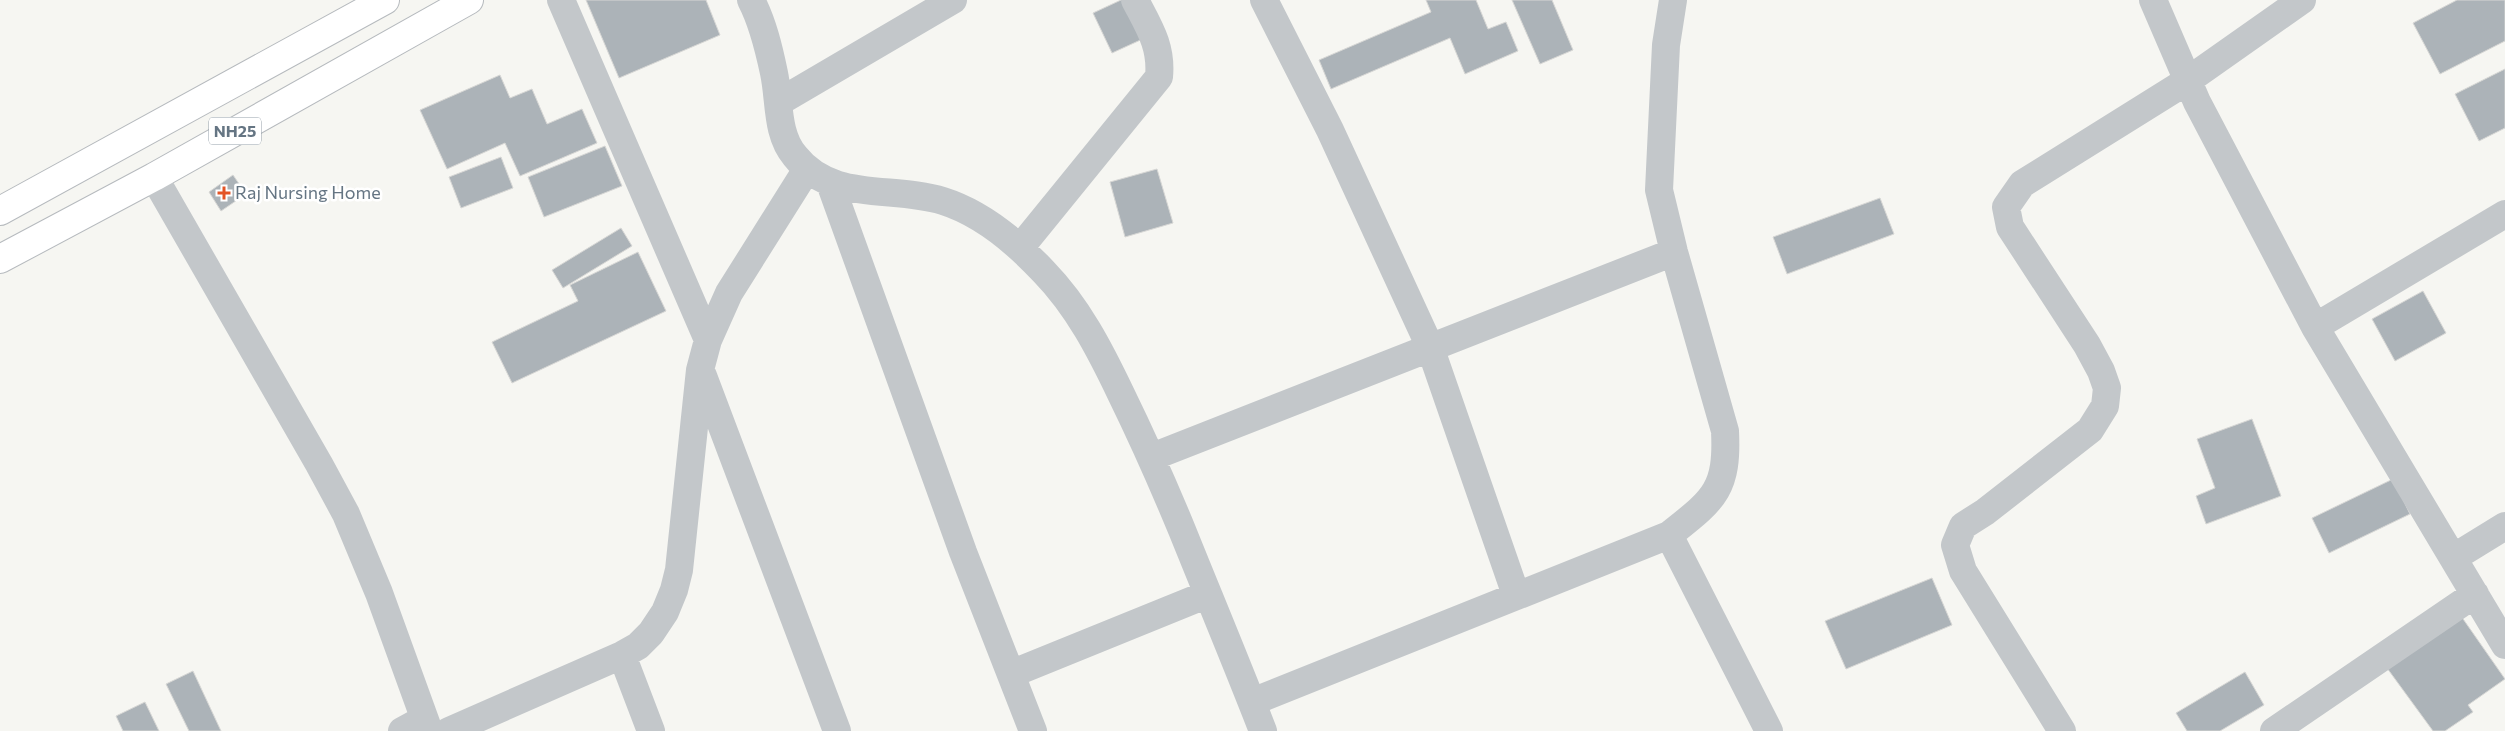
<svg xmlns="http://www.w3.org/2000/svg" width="2505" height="731" font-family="Commissioner,sans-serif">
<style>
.building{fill:#acb3b8;stroke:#d7d7d5}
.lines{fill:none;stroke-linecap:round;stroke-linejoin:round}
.primary-casing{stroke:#b6babe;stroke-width:30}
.minor{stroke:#c3c7ca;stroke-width:28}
.primary{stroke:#fff;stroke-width:28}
.poi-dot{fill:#e35325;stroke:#fff;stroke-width:2}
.labels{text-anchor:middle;stroke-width:5;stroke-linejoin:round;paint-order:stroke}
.shield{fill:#fff;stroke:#939ea8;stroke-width:1}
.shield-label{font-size:16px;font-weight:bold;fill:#657583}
.poi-label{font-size:18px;fill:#657583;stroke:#fff;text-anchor:start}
</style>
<rect width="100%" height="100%" fill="#f6f6f2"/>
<path class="building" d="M586,0H706L720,35L619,78Z
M1121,0H1129L1147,37L1112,53L1093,13Z
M1426,0H1476L1488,29L1506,22L1518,51L1465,74L1450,38L1331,89L1319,60L1431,12Z
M1512,0H1552L1573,50L1540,64Z
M2457,0H2505V41L2440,74L2413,23Z
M2505,69V128L2479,141L2455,94Z
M500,75L510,98L532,89L547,124L582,109L597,143L520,176L505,143L447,169L420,110Z
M605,146L622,186L544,217L528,177Z
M501,157L513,188L461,208L449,177Z
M1157,169L1173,223L1125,237L1110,182Z
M233,175L246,194L221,211L209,192Z
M1880,198L1894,234L1787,274L1773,237Z
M621,228L632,246L563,288L552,270Z
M638,252L666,311L512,383L492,342L578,301L570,285Z
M2423,291L2446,333L2395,361L2372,319Z
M2252,419L2281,496L2206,524L2196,496L2215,488L2197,439Z
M2393,479L2410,514L2329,553L2312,518Z
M1932,578L1952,625L1846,669L1825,621Z
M2461,616L2505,679L2468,705L2473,712L2445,731H2433L2387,668Z
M193,671L221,731H189L166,684Z
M2245,672L2264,705L2220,731H2187L2176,713Z
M145,702L159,731H123L116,716Z"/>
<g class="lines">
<g class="primary-casing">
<path id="primary" d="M0,211L385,0
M0,259L154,177L469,0"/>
</g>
<path class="minor" d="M561,0L708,340
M751,0C763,23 769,49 774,73C780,101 776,134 795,156C832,203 893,185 943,201C981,213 1017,243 1044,272C1078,307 1100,350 1121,394C1143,439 1163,484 1182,530C1209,597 1237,664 1263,731
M1264,0L1330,130L1430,347L1516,595
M2153,0L2197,102L2315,327L2505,645
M779,102L953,0
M154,177L319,464L346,514L379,593L429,731
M830,183L963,552L1033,731
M1020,248L1159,77C1162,46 1149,27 1135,0
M2315,327L2505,214
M703,376L837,731
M1152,457L1674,252
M1669,535L1769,731
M2453,558L2505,526
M622,655L651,731
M1011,674L1208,594
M1252,702L1669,535C1713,500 1728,491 1725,431L1674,252L1659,190L1666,45L1673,0
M402,731L424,719
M449,731L622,655L638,646L651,633L665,612L674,590L679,570L700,370L708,340L729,293L807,169
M2062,731L1963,571L1955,545L1963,526L1985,512L2090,430L2105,406L2107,388L2101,371L2087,345L2010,227L2006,207L2022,184L2187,81L2302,0
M2274,731L2475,594"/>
<use href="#primary" class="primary"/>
</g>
<path class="poi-dot" d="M221.5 185.5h5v5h5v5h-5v5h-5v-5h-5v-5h5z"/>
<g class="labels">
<rect class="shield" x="209" y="117.5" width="52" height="27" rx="4"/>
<g class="shield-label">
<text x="235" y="137">NH25</text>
</g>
<g class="poi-label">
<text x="235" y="199">Raj Nursing Home</text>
</g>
</g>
</svg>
